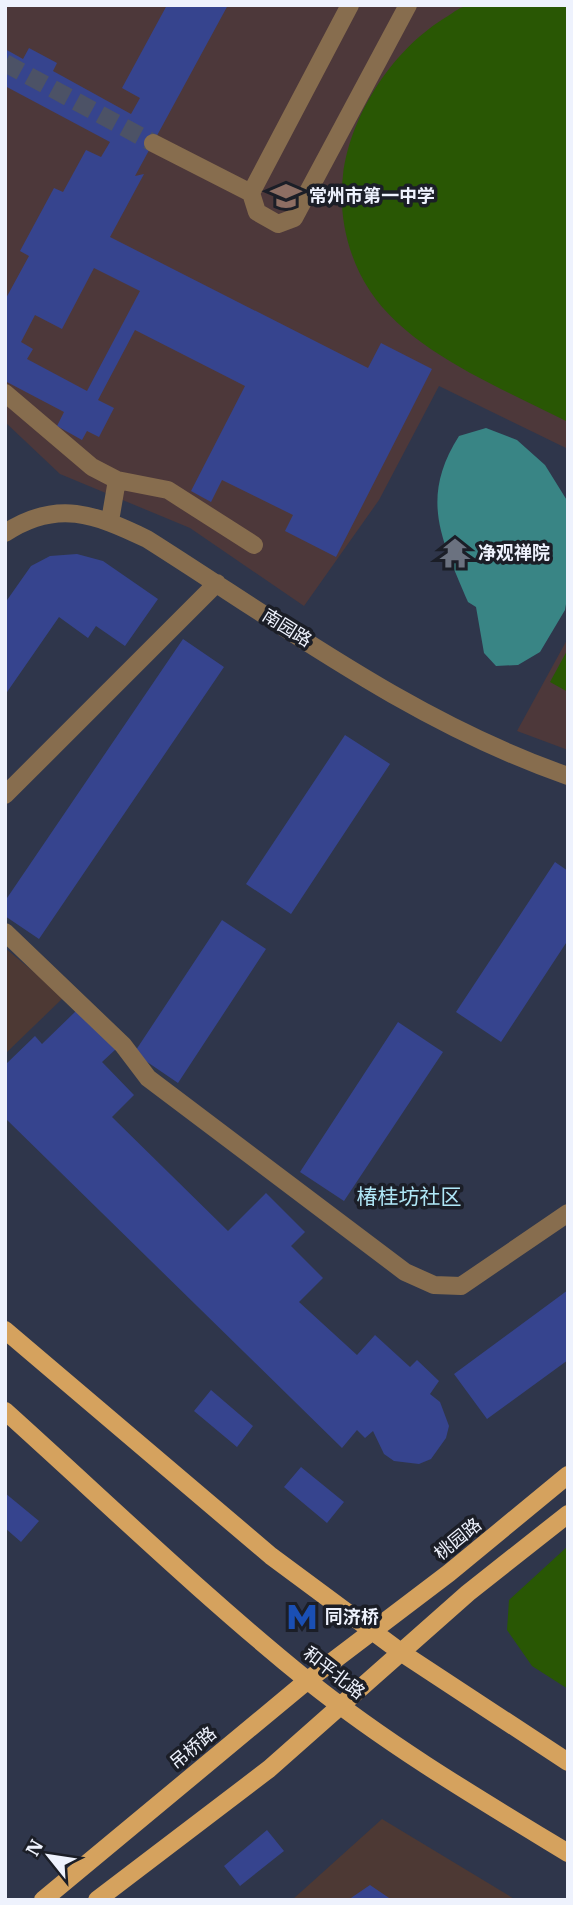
<svg xmlns="http://www.w3.org/2000/svg" width="573" height="1905" font-family="'IBM Plex Serif','Noto Sans SC',serif">
<style>
.commercial{fill:#4d3934}
.education{fill:#4d383a}
.green{fill:#295704}
.water{fill:#398585}
.building{fill:#36448e;fill-rule:evenodd}
.lines{fill:none;stroke-linecap:round;stroke-linejoin:round}
.minor-tunnel{stroke:#4c5266;stroke-width:18;stroke-dasharray:18 9;stroke-linecap:butt}
.minor{stroke:#876d4e;stroke-width:18}
.major{stroke:#d5a25e;stroke-width:18}
.labels{text-anchor:middle;stroke-width:7;stroke-linejoin:round;paint-order:stroke}
.poi-label{font-size:18px;font-weight:bold;fill:#eef2fd;stroke:#1b1e27;text-anchor:start}
.street-label{font-size:18px;fill:#eef2fd;stroke:#1b1e27}
.quarter-label{font-size:21px;fill:#b0e7f7;stroke:#1b1e27}
</style>
<rect width="100%" height="100%" fill="#2f364b"/>
<path class="commercial" d="M5,948L64,997L5,1054Z
M382,1819L516,1900H292Z"/>
<path class="education" d="M5,5H568V449L439,386L379,500L304,606L190,528L60,474L5,422Z
M568,638V750L517,731Z"/>
<path class="green" d="M568,5V422C504,389 411,353 370,291C348,258 338,215 343,175C351,112 395,47 448,16C454,12 460,7 467,6C488,0 543,5 568,5Z
M568,649V692L550,682Z
M568,1546V1689L532,1666L507,1630L509,1600Z"/>
<path class="water" d="M486,428L517,440L545,465L568,502V592L565,610L540,652L518,665L496,666L484,653L476,607L468,602C442,540 419,499 459,436Z"/>
<path class="building" d="M167,5H228L135,176L144,174L110,237L368,368L381,343L432,369L336,557L285,531L293,515L222,480L211,502L191,491L245,386L135,330L98,400L114,408L99,437L87,431L82,440L57,426L64,412L5,381V300L29,256L20,251L54,188L63,192L86,150L101,157L110,142L5,86V49L23,59L29,48L57,63L53,71L131,114L140,98L122,88ZM94,268L140,291L87,391L27,359L33,349L21,342L35,315L62,329Z
M77,554L103,561L158,599L125,646L96,626L88,638L59,617L5,695V603L31,566L50,556Z
M183,639L224,667L39,939L5,916V901Z
M345,735L390,764L291,914L246,884Z
M555,862L568,871V940L501,1042L456,1012Z
M222,920L266,949L178,1083L134,1053Z
M77,1010L116,1049L102,1062L134,1095L112,1117L228,1231L266,1193L305,1232L291,1246L323,1278L299,1302L357,1355L375,1335L410,1367L417,1360L439,1381L430,1394L440,1402L449,1426L446,1438L431,1459L419,1464L394,1461L384,1454L373,1431L365,1438L357,1430L342,1448L5,1118V1065L35,1036L42,1044Z
M398,1022L443,1052L344,1201L300,1172Z
M568,1290V1360L487,1419L454,1374Z
M211,1390L253,1426L237,1447L194,1411Z
M301,1467L344,1502L327,1523L284,1487Z
M5,1493L39,1521L21,1542L5,1528Z
M267,1830L284,1851L240,1886L224,1866Z
M370,1885L392,1900H348Z"/>
<g class="lines">
<path class="minor-tunnel" d="M5,63L153,143"/>
<path class="minor" d="M350,5L251,193L257,212L278,224L294,218L408,5
M153,143L251,193
M5,393L92,467L117,480L168,490L254,545
M110,521L117,480
M5,533C57,499 95,514 147,539C283,625 415,723 568,776
M5,795L217,583
M5,932L123,1045L148,1078L405,1272L434,1285L461,1286L568,1213"/>
<path class="major" d="M5,1330L271,1556L402,1653L568,1762
M5,1411C105,1501 202,1595 307,1680C388,1745 479,1799 568,1853
M43,1900L308,1680L449,1573L568,1475
M97,1900L269,1769L468,1593L568,1514"/>
</g>
<defs>
<g id="school-bare" transform="scale(2.415)"><path d="M0-5L7-2L0 1L-7-2ZM-4 1L0 2.5L4 1V4Q0 6-4 4Z" fill="#8d6e63" stroke="#1b1e27" stroke-width="2.5" paint-order="stroke"/></g>
<g id="temple-bare" transform="scale(2.415)"><path d="M0-6L5-2H3V0L6.5 2.5H4V6H1.5V3h-3V6H-4V2.5H-6.5L-3 0V-2H-5Z" fill="#6b7280" stroke="#1b1e27" stroke-width="2.5" paint-order="stroke"/></g>
<g id="metro-bare" transform="scale(2.415)"><path d="M-5.5 5V-5H-3L0 0L3-5H5.5V5H3V-.5L0 4L-3-.5V5Z" fill="#1a4fb4" stroke="#1b1e27" stroke-width="2.5" paint-order="stroke"/></g>
</defs>
<g fill-rule="evenodd">
<use href="#school-bare" x="286" y="196"/>
<use href="#temple-bare" x="455" y="553"/>
<use href="#metro-bare" x="302" y="1617"/>
</g>
<g class="labels">
<g class="poi-label">
<text x="309" y="202">常州市第一中学</text>
<text x="478" y="559">净观禅院</text>
<text x="325" y="1623">同济桥</text>
</g>
<g class="street-label">
<text transform="translate(287 628) rotate(32)" y="6">南园路</text>
<text transform="translate(458 1539) rotate(-39)" y="6">桃园路</text>
<text transform="translate(334 1673) rotate(38)" y="6">和平北路</text>
<text transform="translate(193 1748) rotate(-40)" y="6">吊桥路</text>
</g>
<g class="quarter-label">
<text x="409" y="1204">椿桂坊社区</text>
</g>
</g>
<rect width="573" height="1905" fill="none" stroke="#eef2fd" stroke-width="14"/>
<g transform="translate(49 1856) rotate(300)" stroke="#1b1e27" stroke-width="5" paint-order="stroke">
<path d="M0-5L12 26L0 18L-12 26Z" fill="#eef2fd"/>
<text y="-10" font-size="19" font-weight="bold" text-anchor="middle" fill="#eef2fd">N</text>
</g>
</svg>
